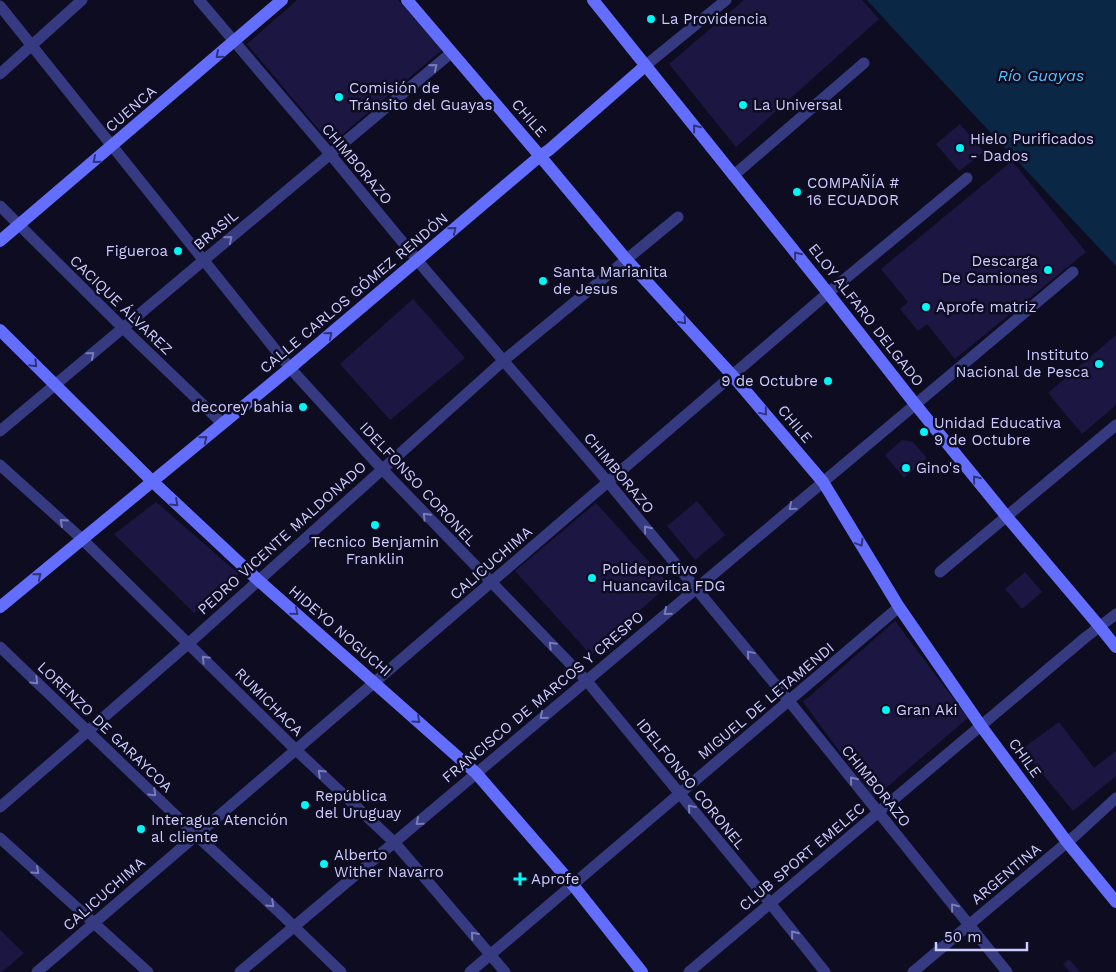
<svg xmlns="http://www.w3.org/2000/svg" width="1116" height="972" font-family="'Work Sans',sans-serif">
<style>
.water{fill:#0a2746}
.building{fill:#1c1742}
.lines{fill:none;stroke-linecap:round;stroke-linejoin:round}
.street{stroke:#353a81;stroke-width:11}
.secondary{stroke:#636eff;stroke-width:12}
.oneway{stroke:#30337a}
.oneway2{stroke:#797cba}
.poi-dot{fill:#00f6f7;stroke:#0e0c21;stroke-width:2}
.labels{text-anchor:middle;stroke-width:5;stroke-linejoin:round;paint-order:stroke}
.poi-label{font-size:15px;fill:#ccf;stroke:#0e0c21;text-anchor:start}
.street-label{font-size:15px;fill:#ccf;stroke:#0e0c21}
.water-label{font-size:16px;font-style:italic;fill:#5ac2ff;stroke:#0e0c21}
</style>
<rect width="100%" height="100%" fill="#0e0c21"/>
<path class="water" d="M867,0H1116V266L900,36Z"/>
<path class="building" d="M297,0H398L442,50L331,144L247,44Z
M744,0H862L879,19L736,147L669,64Z
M960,124L984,152L959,171L936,144Z
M1012,161L1086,252L955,359L927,324L918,331L900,309L908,302L881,269Z
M413,299L465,358L390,420L340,364Z
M1116,335V405L1082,434L1048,393Z
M902,440L913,442L927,458L904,478L885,455Z
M697,501L725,535L695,560L667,526Z
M156,502L239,574L194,613L114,534Z
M596,503L669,584L591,655L515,571Z
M1025,572L1042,592L1022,609L1005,589Z
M895,621L968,718L874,798L803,702Z
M1059,722L1094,768L1116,751V776L1073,811L1022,749Z
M0,930L24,953L2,972H0Z
M1069,959L1080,972H1070L1063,964Z"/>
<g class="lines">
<path class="street" d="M199,0L330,154L428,273L608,482L789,701L1007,972
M0,6L290,368L382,469L586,680L770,903L825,972
M645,66L726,0
M0,74L82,0
M733,176L864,63
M0,206L123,328L223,424
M0,431L451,53
M0,465L82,539L296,750L395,843L505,972
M940,572L1116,425
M0,647L196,835L280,913L341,972
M0,807L73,744L189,643L503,361L678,217
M0,838L148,972
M37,972L828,293L967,178
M240,972L1073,272
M470,972L899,607
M689,972L1086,637L1116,614
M913,972L1077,834L1116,798"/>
<path class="secondary" d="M407,0L540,156L626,259L732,375L823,482L899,607L981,726L1067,842L1116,902
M593,0L828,293L915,404L1007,517L1100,627L1116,647
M0,241L282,0
M0,330L152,481L258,580L476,773L573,885L642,972
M0,607L290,368L540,156L549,150L645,66"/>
</g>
<defs><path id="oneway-chevron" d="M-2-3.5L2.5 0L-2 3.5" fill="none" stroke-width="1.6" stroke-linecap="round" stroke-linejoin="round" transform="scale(1.25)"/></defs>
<g class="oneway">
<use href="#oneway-chevron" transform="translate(219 55) rotate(139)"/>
<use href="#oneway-chevron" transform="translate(696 128) rotate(-129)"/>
<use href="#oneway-chevron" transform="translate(96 160) rotate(140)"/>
<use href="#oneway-chevron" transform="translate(453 230) rotate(-40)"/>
<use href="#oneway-chevron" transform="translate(797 255) rotate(-129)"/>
<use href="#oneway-chevron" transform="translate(683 321) rotate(48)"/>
<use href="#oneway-chevron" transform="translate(329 335) rotate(-40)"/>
<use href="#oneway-chevron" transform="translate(34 364) rotate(45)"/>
<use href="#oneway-chevron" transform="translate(764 412) rotate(50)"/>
<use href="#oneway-chevron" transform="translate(204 439) rotate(-39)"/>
<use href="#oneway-chevron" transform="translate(976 479) rotate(-129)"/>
<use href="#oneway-chevron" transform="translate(175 503) rotate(43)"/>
<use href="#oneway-chevron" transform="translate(860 543) rotate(59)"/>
<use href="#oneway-chevron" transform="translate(38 576) rotate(-39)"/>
<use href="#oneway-chevron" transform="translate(295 612) rotate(41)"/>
<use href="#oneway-chevron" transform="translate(417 720) rotate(42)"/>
</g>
<g class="oneway2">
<use href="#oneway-chevron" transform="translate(434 67) rotate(-40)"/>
<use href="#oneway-chevron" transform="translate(229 239) rotate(-40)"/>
<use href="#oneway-chevron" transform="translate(91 355) rotate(-40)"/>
<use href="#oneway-chevron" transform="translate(792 507) rotate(140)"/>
<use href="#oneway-chevron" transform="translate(426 516) rotate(-134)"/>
<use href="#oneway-chevron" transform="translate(63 522) rotate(-138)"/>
<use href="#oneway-chevron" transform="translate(647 529) rotate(-129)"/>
<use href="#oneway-chevron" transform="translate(667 612) rotate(140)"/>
<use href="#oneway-chevron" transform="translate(552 645) rotate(-135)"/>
<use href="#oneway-chevron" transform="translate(750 654) rotate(-130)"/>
<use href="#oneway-chevron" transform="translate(205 659) rotate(-135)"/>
<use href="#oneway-chevron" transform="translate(35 681) rotate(44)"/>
<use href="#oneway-chevron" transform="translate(543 716) rotate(140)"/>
<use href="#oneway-chevron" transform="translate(321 773) rotate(-137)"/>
<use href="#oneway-chevron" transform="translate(853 780) rotate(-129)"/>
<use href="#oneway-chevron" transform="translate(153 793) rotate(44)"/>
<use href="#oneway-chevron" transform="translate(691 808) rotate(-130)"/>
<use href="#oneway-chevron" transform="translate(419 822) rotate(139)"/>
<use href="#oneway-chevron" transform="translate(36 871) rotate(42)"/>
<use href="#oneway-chevron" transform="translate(271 904) rotate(43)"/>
<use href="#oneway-chevron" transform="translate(954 907) rotate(-129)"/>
<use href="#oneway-chevron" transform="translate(794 934) rotate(-129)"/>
<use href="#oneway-chevron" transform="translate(474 935) rotate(-131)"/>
</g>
<g class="poi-dot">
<circle cx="651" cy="19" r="5"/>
<circle cx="339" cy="97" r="5"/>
<circle cx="743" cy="105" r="5"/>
<circle cx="960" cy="148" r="5"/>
<circle cx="797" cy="192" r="5"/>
<circle cx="178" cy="251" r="5"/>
<circle cx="1048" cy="270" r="5"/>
<circle cx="543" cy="281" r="5"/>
<circle cx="926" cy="307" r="5"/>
<circle cx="1099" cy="364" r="5"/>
<circle cx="828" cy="381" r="5"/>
<circle cx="303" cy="407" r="5"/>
<circle cx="924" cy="432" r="5"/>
<circle cx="906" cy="468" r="5"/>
<circle cx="375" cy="525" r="5"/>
<circle cx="592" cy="578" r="5"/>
<circle cx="886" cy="710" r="5"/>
<circle cx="305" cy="805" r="5"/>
<circle cx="141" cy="829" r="5"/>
<circle cx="324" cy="864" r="5"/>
<path d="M517.5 871.5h5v5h5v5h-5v5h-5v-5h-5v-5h5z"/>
</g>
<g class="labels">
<g class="poi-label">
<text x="661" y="24">La Providencia</text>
<text x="349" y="93">Comisión de<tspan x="349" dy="17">Tránsito del Guayas</tspan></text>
<text x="753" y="110">La Universal</text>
<text x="970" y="144">Hielo Purificados<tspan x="970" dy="17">- Dados</tspan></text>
<text x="807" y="188">COMPAÑÍA #<tspan x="807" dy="17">16 ECUADOR</tspan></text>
<text x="168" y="256" text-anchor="end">Figueroa</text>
<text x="1038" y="266" text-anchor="end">Descarga<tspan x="1038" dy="17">De Camiones</tspan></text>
<text x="553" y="277">Santa Marianita<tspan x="553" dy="17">de Jesus</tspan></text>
<text x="936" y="312">Aprofe matriz</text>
<text x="1089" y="360" text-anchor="end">Instituto<tspan x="1089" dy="17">Nacional de Pesca</tspan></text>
<text x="818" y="386" text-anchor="end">9 de Octubre</text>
<text x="293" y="412" text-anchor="end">decorey bahia</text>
<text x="934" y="428">Unidad Educativa<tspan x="934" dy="17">9 de Octubre</tspan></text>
<text x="916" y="473">Gino's</text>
<text x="375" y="547" text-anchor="middle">Tecnico Benjamin<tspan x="375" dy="17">Franklin</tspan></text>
<text x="602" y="574">Polideportivo<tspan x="602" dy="17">Huancavilca FDG</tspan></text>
<text x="896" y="715">Gran Aki</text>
<text x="315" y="801">República<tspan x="315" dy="17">del Uruguay</tspan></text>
<text x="151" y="825">Interagua Atención<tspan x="151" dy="17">al cliente</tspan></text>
<text x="334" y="860">Alberto<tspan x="334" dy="17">Wither Navarro</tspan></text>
<text x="531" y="884">Aprofe</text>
</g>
<g class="street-label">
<text transform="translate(131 109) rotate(-41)" y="5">CUENCA</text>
<text transform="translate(529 118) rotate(49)" y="5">CHILE</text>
<text transform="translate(357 164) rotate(50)" y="5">CHIMBORAZO</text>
<text transform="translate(216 230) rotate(-40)" y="5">BRASIL</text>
<text transform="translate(354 293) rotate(-40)" y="5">CALLE CARLOS GÓMEZ RENDÓN</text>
<text transform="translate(121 305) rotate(44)" y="5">CACIQUE ÁLVAREZ</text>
<text transform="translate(866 315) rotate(52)" y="5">ELOY ALFARO DELGADO</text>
<text transform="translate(795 424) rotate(50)" y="5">CHILE</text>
<text transform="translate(619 473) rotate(50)" y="5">CHIMBORAZO</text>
<text transform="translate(418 484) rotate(47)" y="5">IDELFONSO CORONEL</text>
<text transform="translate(282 538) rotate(-42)" y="5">PEDRO VICENTE MALDONADO</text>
<text transform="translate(491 563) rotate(-41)" y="5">CALICUCHIMA</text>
<text transform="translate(340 631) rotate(41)" y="5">HIDEYO NOGUCHI</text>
<text transform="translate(543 697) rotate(-40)" y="5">FRANCISCO DE MARCOS Y CRESPO</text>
<text transform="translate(766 701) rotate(-40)" y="5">MIGUEL DE LETAMENDI</text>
<text transform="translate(269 702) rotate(45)" y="5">RUMICHACA</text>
<text transform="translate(105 727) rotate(44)" y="5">LORENZO DE GARAYCOA</text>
<text transform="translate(1025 758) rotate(54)" y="5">CHILE</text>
<text transform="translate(691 784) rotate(51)" y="5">IDELFONSO CORONEL</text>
<text transform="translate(876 786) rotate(51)" y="5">CHIMBORAZO</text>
<text transform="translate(802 857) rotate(-40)" y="5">CLUB SPORT EMELEC</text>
<text transform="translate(1006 874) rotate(-40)" y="5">ARGENTINA</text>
<text transform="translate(104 894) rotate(-41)" y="5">CALICUCHIMA</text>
</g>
<g class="water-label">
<text x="1041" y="81">Río Guayas</text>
</g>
</g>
<path d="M936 942v8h91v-8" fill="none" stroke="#ccccff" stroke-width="2.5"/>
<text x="944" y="942" font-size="15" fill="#ccccff" stroke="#0e0c21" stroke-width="4" paint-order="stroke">50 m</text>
</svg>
